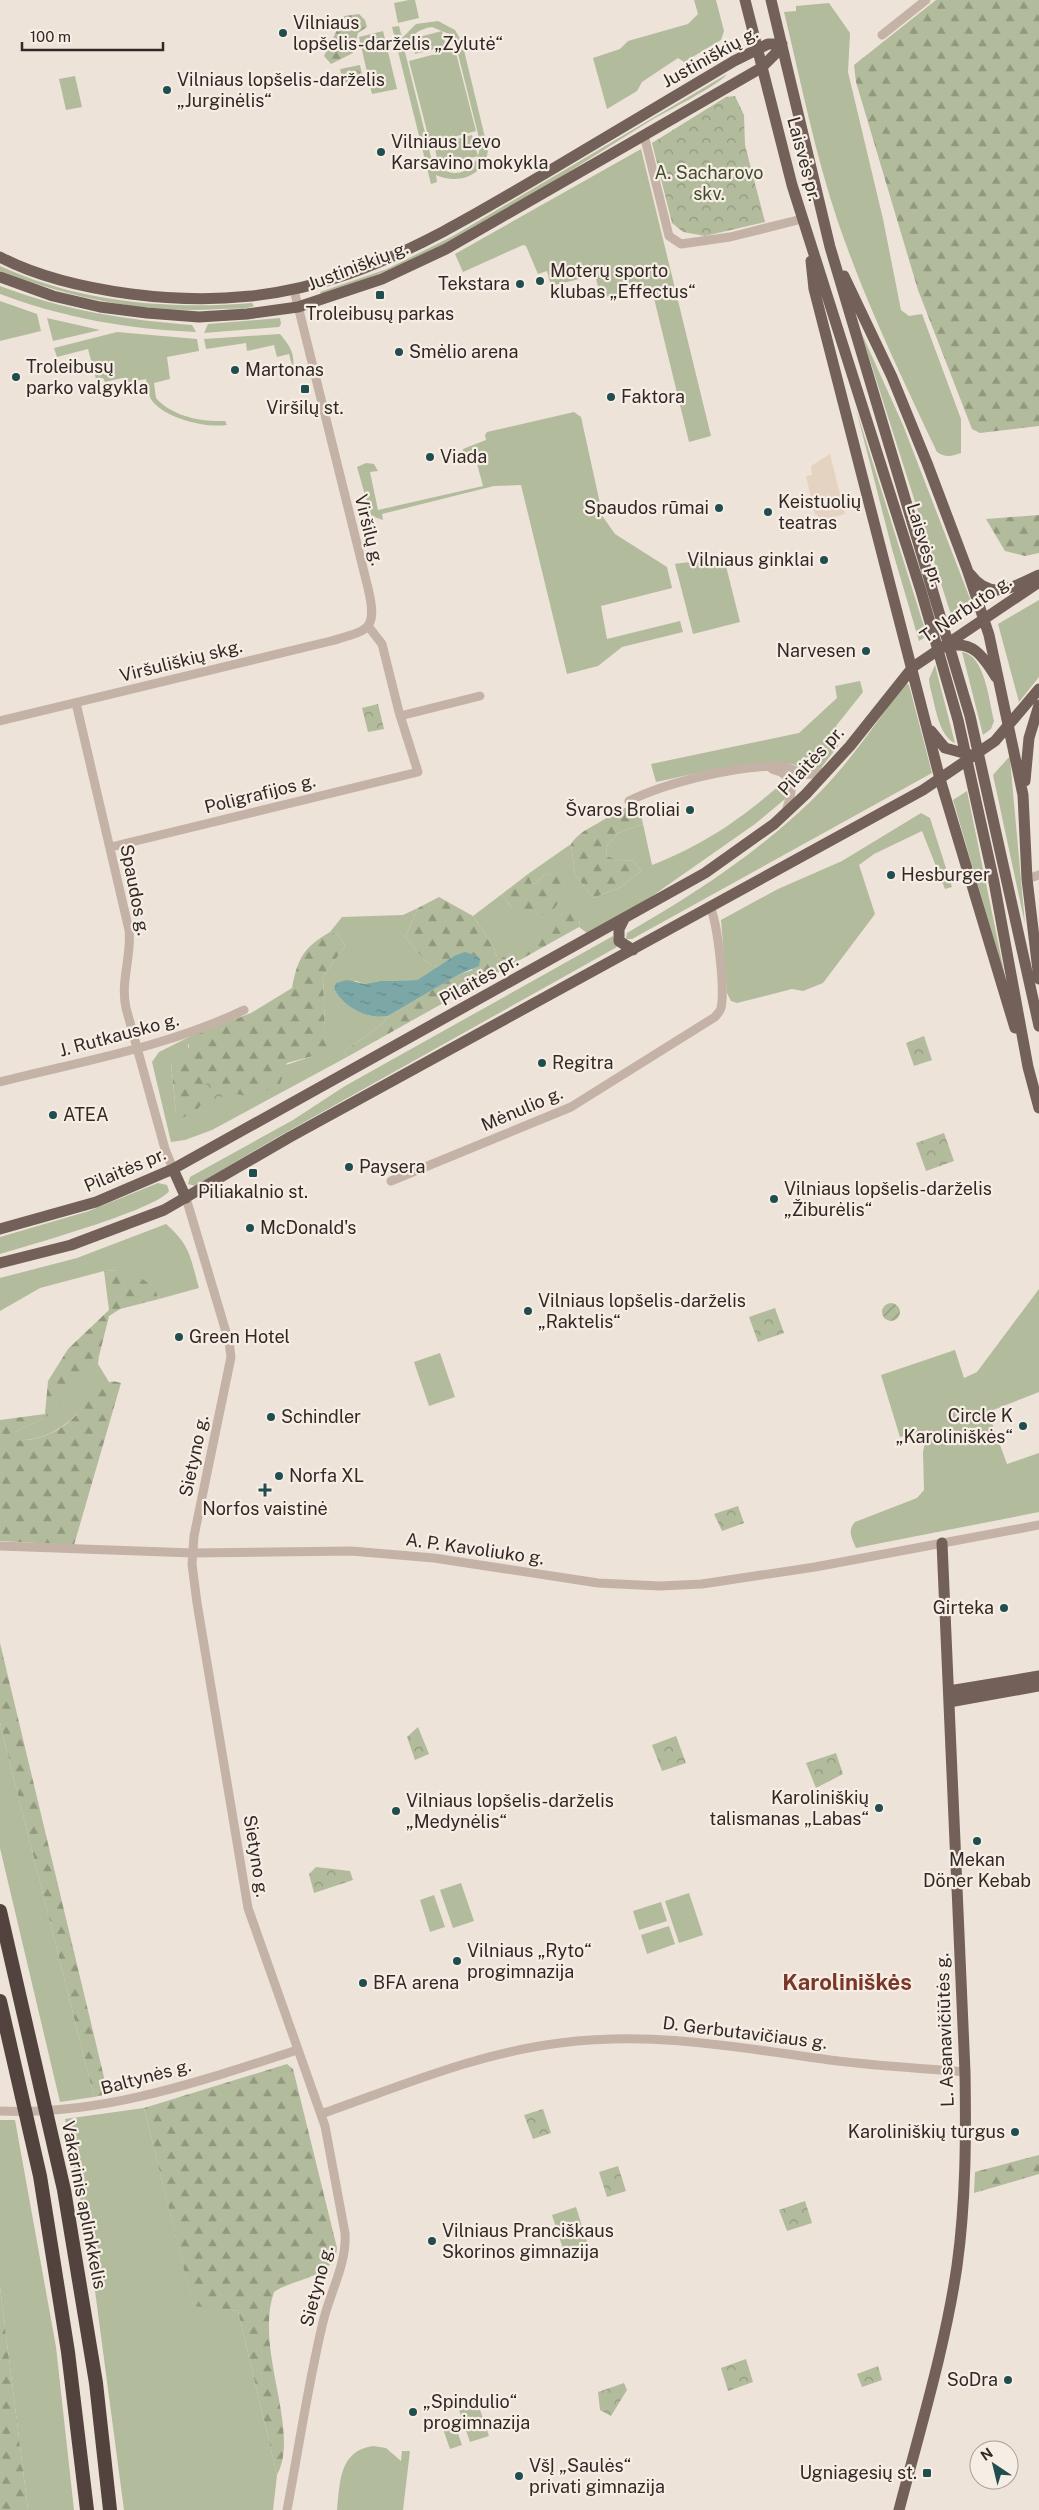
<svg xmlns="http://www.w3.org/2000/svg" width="1039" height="2510" font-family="'Public Sans',sans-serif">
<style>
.grass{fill:#b2bb9b;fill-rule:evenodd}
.forest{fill:url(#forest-firs)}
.park{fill:url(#park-crowns)}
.garden{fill:url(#garden-furrows)}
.plaza{fill:#e5d3c1}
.water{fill:url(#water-ripples)}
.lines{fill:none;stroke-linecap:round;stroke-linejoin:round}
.minor{stroke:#c4b2a6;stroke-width:9}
.major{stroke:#726059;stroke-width:11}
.highway{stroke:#52433e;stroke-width:14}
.poi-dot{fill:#204e4e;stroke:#f6ede4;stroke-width:2}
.labels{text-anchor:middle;stroke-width:4.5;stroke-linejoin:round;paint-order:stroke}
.poi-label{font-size:18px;fill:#322926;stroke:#f6ede4;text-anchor:start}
.street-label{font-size:18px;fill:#322926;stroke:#f6ede4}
.park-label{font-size:18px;fill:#434d2d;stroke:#f6ede4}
.district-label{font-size:22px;font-weight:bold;fill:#783728;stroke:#f6ede4}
</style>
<defs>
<pattern id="forest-firs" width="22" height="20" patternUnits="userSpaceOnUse" patternTransform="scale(1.25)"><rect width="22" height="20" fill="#b2bb9b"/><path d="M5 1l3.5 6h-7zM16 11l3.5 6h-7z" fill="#91987e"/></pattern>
<pattern id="park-crowns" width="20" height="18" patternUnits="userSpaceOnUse" patternTransform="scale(1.25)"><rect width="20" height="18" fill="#b2bb9b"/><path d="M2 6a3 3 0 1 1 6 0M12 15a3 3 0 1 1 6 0" fill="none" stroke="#91987e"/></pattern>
<pattern id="garden-furrows" width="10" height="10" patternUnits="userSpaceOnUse" patternTransform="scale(1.25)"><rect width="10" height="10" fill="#b2bb9b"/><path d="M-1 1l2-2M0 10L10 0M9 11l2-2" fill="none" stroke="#91987e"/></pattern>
<pattern id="water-ripples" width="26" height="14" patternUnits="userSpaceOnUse" patternTransform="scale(1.25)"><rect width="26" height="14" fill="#7ba8a7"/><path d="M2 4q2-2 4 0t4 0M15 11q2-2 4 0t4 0" fill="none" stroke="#658988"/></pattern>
</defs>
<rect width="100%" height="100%" fill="#eee3d9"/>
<path class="grass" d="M409,0H415L419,18L398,23L394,3Z
M694,0H716L724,31L721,40L684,62L678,58L642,82L637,91L607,109L593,58L620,49L628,41L688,24L698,14Z
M829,3L850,33L848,72L883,219L901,310L909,316L922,314L961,419V453C953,456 945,458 937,452C901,376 865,301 838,222C815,154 801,82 784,12L796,11V6Z
M438,21L455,30L462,42L488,150C485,176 458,185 436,175L437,182L431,184L392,27L399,26L402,38L416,24ZM432,27L449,34L456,46L480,142C481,174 447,185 431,157L405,52C408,37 417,29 432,27Z
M383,31L397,89L372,94L359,37Z
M442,31L446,46L415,54L411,39Z
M455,49L476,131L430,143L409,61Z
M727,74C721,84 665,112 650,121C545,186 441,259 321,294L320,292L387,269L453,236Z
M75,76L82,107L66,110L59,79Z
M472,135L478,156L439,166L434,145Z
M641,149L711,436L689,442L651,286L601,298L595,275L551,286L547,271L538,274L526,246L523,245L463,272L455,254Z
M0,266C78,302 167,310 252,303L254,306C244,310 231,308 220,309C145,314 70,298 0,271Z
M0,286C62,310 126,320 192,325L196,332C128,329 64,318 0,294Z
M0,301L37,314L41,331L0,341Z
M47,318L100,330L53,341Z
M280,318L281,324L279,327L204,333L208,324Z
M117,332L197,339L199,351L167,357L170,379L154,383L156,398C173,417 202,422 225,421L227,425C205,428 168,419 153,402C148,397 148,386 146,379L125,383L122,378L105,382L103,378L96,379L88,349L57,357L54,348Z
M861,332L903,425L972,604L952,618Z
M280,334C290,346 295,353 293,369L289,354L277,357L274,345L247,351L246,343L206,349L204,339Z
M856,409L927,636L919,641L892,549Z
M574,412L581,417L603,517L615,534L667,567L672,588L601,606L607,639L680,621L683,632L622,647L598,666L567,674L521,485L494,486L382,514L383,520L371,516L357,467L366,463L374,464L378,471L370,472L378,510L483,486L476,460L460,463L456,460L457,456L463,452V449L486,440L485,435L487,432Z
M724,558L740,622L693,634L675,564C677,563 716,560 724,558Z
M1039,600V677L1019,702L998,624Z
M962,652C985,655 989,701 994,721L991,729L983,735Z
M935,665L955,743C938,736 935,703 930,687L929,679Z
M860,681L863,692L836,726L838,746L821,768C806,775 798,763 784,763C741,761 697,774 656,782L651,764L799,733L837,698L835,686Z
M906,683L909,685L932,773L632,939H626L627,933C697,893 765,848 822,790C853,758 879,718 906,683Z
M1009,757L1010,759L1025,924L993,775Z
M786,780L789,789L785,799L755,824L645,901L587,933L579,927L580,918L562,913L551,932L498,960L494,948L473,916L502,894L513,910L558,876L545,874L536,883L532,884L528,874L571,844L575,874L593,898L621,887L641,871L633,860L621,861L607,856L606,847L618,833L643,824L652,865C706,844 742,818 786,780Z
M967,791L1006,981L953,800Z
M921,813L930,818L952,887L945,889L922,831L874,854L859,865L875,914L823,983L803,991L792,989L737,1003L731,1001L727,993L721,920L778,889L842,861Z
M418,908L405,937L425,961L437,967L417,980L380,981L365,984L356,981L334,989C344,1008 368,1020 388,1016L382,1024L344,1052L347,1057L212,1130L185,1140L171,1142L152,1062L159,1052L193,1035L188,1046L190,1053L171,1064L176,1113L213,1089L313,1056L325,1031L323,977L345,946L339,935L330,932L342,917L403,915Z
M613,936L617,947L276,1138L195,1186L188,1184L190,1177L293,1120L345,1086Z
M158,1183L167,1185L169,1191C158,1209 27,1246 0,1254V1237L89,1211Z
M166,1224C191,1246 190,1257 199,1288L159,1299L158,1295L117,1270L104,1271L40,1288L0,1311V1278L77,1258Z
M1039,1289V1392L988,1412L1007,1464L1039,1453V1512L856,1548C852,1538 847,1531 855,1522L917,1498L924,1490L923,1452L928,1430L900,1437L881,1375L955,1350L964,1378L977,1372Z
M440,1353L455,1397L429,1406L414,1362Z
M99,1356L98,1364L109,1382C94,1389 87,1403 76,1415C60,1431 37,1442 15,1440V1432L48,1416Z
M0,1723L94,2097L60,2102L0,1848Z
M461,1883L474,1921L453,1928L440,1890Z
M689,1893L703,1935L679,1943L665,1901Z
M434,1895L445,1927L430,1932L420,1900Z
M661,1902L667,1921L639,1930L633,1911Z
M669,1926L675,1944L647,1954L641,1935Z
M144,2108L193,2305L238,2311L277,2475L273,2510H124L90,2253L65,2119Z
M0,2120H15L56,2347L74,2510H28L0,2287Z
M576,2207L589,2248L565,2255L552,2215Z
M477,2401L489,2436L470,2442L458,2407Z
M454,2422L462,2445L450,2449L442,2426Z
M373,2446L386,2448L401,2461L402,2451H410L403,2510H337C340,2482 339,2451 373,2446Z"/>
<path class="forest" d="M936,0H1039V426L980,433L972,429L918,290L856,82L854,65Z
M359,14L365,20L367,27L358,33L353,53L331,64L324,56L344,16Z
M1039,515V553L1025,556L1005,551L986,519Z
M638,802L643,824L618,833L606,847L607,856L621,861L633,860L641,871L621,887L593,898L575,874L571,844C582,827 604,824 617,809L625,808Z
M528,874L532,884L536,883L545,874L558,875L564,886C558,911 552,913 528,919L513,910L502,894Z
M439,897L473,916L494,948L498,960L550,932L562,913H576L580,918L579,927L347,1057L344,1052L382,1024L388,1016L460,974L473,970L454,956L437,967L425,961L405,937L418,908Z
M330,932L339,935L345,946L323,977L325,1030L330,1044L313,1056L287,1063L279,1087L246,1096L213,1089L196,1111L182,1118L176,1113L171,1063L189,1053V1040L193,1035L251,1013L292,988C298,958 303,948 330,932Z
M117,1270C133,1273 154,1281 159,1299L120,1309L109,1316L99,1356L66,1397L48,1416L15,1432V1440C38,1442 62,1431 77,1414C85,1404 96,1384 110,1382C113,1381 118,1382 121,1383L74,1545L0,1541V1420L45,1414L48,1381L68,1349L109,1310L104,1271Z
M0,1643L108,2094L94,2097L0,1723Z
M287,2064L293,2069L337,2248C335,2278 294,2278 274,2292C254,2349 301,2431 277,2475L238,2311L193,2306L144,2108Z
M1039,2155V2174L974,2193L975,2172Z
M0,2287L28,2510H0Z"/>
<path class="park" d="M360,65L363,79L343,83L340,69Z
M735,96L744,115L745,145L765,222L705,236L683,232L672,223L652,143L726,97Z
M378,704L384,729L368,732L362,708Z
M924,1036L932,1060L914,1066L906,1043Z
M211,1080L221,1085L224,1091L221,1100L212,1104L206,1095L205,1085Z
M944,1133L954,1161L926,1171L916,1143Z
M775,1308L784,1333L758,1342L749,1317Z
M738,1506L744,1523L722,1531L714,1514Z
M418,1727L429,1754L415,1760L407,1737Z
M676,1736L686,1763L662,1771L652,1745Z
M836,1753L843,1774L816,1788L806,1763Z
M316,1867L350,1871L353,1880L314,1893L309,1874Z
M543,2109L551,2133L533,2139L524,2115Z
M618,2166L626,2191L607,2197L599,2172Z
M805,2201L812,2223L787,2231L779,2210Z
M746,2359L753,2382L728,2391L721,2368Z
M878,2366L882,2380L862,2387L857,2374Z
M624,2383L627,2390L611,2416L600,2410L598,2392Z"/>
<path class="garden" d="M882 1312a9 9 0 1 1 18 0a9 9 0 1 1-18 0Z"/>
<path class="plaza" d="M830,454L845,514L819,521L817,514L815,515L806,476L812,475L811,466Z"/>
<path class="water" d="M465,952L477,956L480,959L479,966L460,974L388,1016C368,1020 344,1008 334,989L336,983L347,980L365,984L380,981L417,980L454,956Z"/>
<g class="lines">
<path class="minor" d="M882,35L926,0
M644,135L669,236L681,244L730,237L802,219
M76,703L129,930C132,956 120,981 126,1008L165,1149L173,1169
M400,716L480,696
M0,721L331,641C369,630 378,630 368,588L294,290
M772,769C797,775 793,791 786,811
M629,801C667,782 736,766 779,766C789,766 795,772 804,774C812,776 820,773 827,771
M111,847L418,772L399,712L382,644L368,626
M1027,879L1039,875
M0,1082C82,1061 167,1047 244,1010
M391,1181L571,1107L715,1017C717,1014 720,1012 721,1008C725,990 718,924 710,907
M186,1198L229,1342L231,1357L194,1536L192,1564L197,1603L248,1908L325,2126L345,2233C347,2264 330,2292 323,2322C308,2384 299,2447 287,2510
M0,1546L193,1553L351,1551L434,1558L598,1583L660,1586L702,1584L815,1567L1039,1525
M0,2111C102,2116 201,2081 297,2050
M321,2114C399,2087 477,2053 560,2043C657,2031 734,2047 830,2060C875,2066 920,2068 965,2072"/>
<path class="major" d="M745,0L792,185L921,591L958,720L994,882L1028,1067L1039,1108
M771,0L830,247L970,716L1039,1026
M0,257C40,278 87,288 131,294C303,316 402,258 544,174C607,136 671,99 734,61L768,44H782
M811,261L814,289L940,779L1015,1028
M844,276L892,377L927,463L967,569L989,635L1023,795L1027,879L1039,979
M0,277L53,296L100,307L147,313L199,317L247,314L298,307L382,279L446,249L761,68L777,52L782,44
M970,574C991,602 1013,587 1039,575
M945,647C972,639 983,656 996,677
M931,731L945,748L971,755
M1025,781L1029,738L1039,705
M624,919L619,929V941L633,950
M173,1169L186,1198
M0,1229L96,1202L173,1169L705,873L774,824L806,794L850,746L913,667L1039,582
M0,1263L71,1245L164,1210L290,1137L923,790L995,741L1039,689
M949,1691L1039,1676
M949,1702L1039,1686
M899,2510C920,2429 945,2348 957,2266C966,2201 966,2136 965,2072L942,1543"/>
<path class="highway" d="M0,1911L64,2190L96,2383L110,2510
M0,2001L40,2176L68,2352L87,2510"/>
</g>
<g class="poi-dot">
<circle cx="283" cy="33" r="5"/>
<circle cx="167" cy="90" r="5"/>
<circle cx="381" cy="152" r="5"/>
<circle cx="540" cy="281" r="5"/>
<circle cx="520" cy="284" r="5"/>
<rect x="375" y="290" width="10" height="10" rx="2.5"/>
<circle cx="399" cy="352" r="5"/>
<circle cx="235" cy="370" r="5"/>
<circle cx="16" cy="377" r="5"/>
<rect x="300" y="384" width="10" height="10" rx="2.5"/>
<circle cx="611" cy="397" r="5"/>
<circle cx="430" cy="457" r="5"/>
<circle cx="719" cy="508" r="5"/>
<circle cx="768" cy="512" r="5"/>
<circle cx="824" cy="560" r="5"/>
<circle cx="866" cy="651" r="5"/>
<circle cx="690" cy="810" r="5"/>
<circle cx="891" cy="875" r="5"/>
<circle cx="542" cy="1063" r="5"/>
<circle cx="53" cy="1115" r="5"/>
<circle cx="349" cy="1167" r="5"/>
<rect x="248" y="1168" width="10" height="10" rx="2.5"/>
<circle cx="774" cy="1199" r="5"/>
<circle cx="250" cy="1228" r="5"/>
<circle cx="528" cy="1311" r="5"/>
<circle cx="179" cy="1337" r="5"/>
<circle cx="271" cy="1417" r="5"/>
<circle cx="1023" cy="1426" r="5"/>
<circle cx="279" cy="1476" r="5"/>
<path d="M262.5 1482.5h5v5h5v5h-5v5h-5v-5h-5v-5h5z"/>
<circle cx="1004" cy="1608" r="5"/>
<circle cx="879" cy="1808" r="5"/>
<circle cx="396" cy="1811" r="5"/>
<circle cx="977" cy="1841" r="5"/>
<circle cx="457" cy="1961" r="5"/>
<circle cx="363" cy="1983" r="5"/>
<circle cx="1015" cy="2132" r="5"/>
<circle cx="432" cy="2241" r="5"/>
<circle cx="1008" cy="2380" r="5"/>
<circle cx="413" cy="2412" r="5"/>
<rect x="922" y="2468" width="10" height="10" rx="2.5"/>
<circle cx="519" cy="2476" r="5"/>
</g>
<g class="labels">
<g class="poi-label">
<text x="293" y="29">Vilniaus<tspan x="293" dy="21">lopšelis-darželis „Zylutė“</tspan></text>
<text x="177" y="86">Vilniaus lopšelis-darželis<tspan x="177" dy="21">„Jurginėlis“</tspan></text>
<text x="391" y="148">Vilniaus Levo<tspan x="391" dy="21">Karsavino mokykla</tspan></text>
<text x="550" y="277">Moterų sporto<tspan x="550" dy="21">klubas „Effectus“</tspan></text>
<text x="510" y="290" text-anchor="end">Tekstara</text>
<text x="380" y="320" text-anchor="middle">Troleibusų parkas</text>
<text x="409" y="358">Smėlio arena</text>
<text x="26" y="373">Troleibusų<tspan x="26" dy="21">parko valgykla</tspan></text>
<text x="245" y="376">Martonas</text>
<text x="621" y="403">Faktora</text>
<text x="305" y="414" text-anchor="middle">Viršilų st.</text>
<text x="440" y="463">Viada</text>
<text x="778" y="508">Keistuolių<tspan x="778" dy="21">teatras</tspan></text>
<text x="709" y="514" text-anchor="end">Spaudos rūmai</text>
<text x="814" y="566" text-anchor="end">Vilniaus ginklai</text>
<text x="856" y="657" text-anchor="end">Narvesen</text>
<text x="680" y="816" text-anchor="end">Švaros Broliai</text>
<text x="901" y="881">Hesburger</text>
<text x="552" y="1069">Regitra</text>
<text x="63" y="1121">ATEA</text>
<text x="359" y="1173">Paysera</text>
<text x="784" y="1195">Vilniaus lopšelis-darželis<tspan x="784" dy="21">„Žiburėlis“</tspan></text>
<text x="253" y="1198" text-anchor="middle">Piliakalnio st.</text>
<text x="260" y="1234">McDonald's</text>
<text x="538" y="1307">Vilniaus lopšelis-darželis<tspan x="538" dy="21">„Raktelis“</tspan></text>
<text x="189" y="1343">Green Hotel</text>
<text x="1013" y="1422" text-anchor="end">Circle K<tspan x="1013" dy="21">„Karoliniškės“</tspan></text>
<text x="281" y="1423">Schindler</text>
<text x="289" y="1482">Norfa XL</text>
<text x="265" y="1515" text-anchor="middle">Norfos vaistinė</text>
<text x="994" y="1614" text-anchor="end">Girteka</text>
<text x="869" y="1804" text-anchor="end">Karoliniškių<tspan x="869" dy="21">talismanas „Labas“</tspan></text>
<text x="406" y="1807">Vilniaus lopšelis-darželis<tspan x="406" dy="21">„Medynėlis“</tspan></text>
<text x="977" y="1866" text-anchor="middle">Mekan<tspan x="977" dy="21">Döner Kebab</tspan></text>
<text x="467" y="1957">Vilniaus „Ryto“<tspan x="467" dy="21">progimnazija</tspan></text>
<text x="373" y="1989">BFA arena</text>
<text x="1005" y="2138" text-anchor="end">Karoliniškių turgus</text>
<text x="442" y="2237">Vilniaus Pranciškaus<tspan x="442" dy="21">Skorinos gimnazija</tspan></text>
<text x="998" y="2386" text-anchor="end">SoDra</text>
<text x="423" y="2408">„Spindulio“<tspan x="423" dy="21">progimnazija</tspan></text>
<text x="529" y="2472">VšĮ „Saulės“<tspan x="529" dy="21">privati gimnazija</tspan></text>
<text x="917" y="2479" text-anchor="end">Ugniagesių st.</text>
</g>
<g class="street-label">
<text transform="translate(710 57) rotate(-29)" y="6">Justiniškių g.</text>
<text transform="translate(804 159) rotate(75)" y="6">Laisvės pr.</text>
<text transform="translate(358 266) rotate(-21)" y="6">Justiniškių g.</text>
<text transform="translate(369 530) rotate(76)" y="6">Viršilų g.</text>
<text transform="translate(925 545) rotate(73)" y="6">Laisvės pr.</text>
<text transform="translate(966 609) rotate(-34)" y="6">T. Narbuto g.</text>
<text transform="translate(181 661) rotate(-14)" y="6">Viršuliškių skg.</text>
<text transform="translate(811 761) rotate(-47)" y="6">Pilaitės pr.</text>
<text transform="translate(260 794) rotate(-14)" y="6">Poligrafijos g.</text>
<text transform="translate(135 890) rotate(79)" y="6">Spaudos g.</text>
<text transform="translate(479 980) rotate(-29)" y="6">Pilaitės pr.</text>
<text transform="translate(119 1035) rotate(-15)" y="6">J. Rutkausko g.</text>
<text transform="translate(522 1109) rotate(-23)" y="6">Mėnulio g.</text>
<text transform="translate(125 1170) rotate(-23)" y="6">Pilaitės pr.</text>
<text transform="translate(194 1456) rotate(-78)" y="6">Sietyno g.</text>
<text transform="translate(475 1549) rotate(8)" y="6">A. P. Kavoliuko g.</text>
<text transform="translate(256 1856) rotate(81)" y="6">Sietyno g.</text>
<text transform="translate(945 2030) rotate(-92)" y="6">L. Asanavičiūtės g.</text>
<text transform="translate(745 2033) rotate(7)" y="6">D. Gerbutavičiaus g.</text>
<text transform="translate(146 2077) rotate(-15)" y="6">Baltynės g.</text>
<text transform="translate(84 2205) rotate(79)" y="6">Vakarinis aplinkkelis</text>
<text transform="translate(317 2286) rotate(-75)" y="6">Sietyno g.</text>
</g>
<g class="park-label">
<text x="709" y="179">A. Sacharovo<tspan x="709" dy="21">skv.</tspan></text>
</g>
<g class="district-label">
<text x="847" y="1990">Karoliniškės</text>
</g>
</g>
<g transform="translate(994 2465) rotate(325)"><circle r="24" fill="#f6ede4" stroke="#a89f98"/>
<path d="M0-4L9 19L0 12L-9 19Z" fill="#204e4e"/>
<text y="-8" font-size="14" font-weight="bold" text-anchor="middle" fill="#322926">N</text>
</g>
<path d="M22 42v8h141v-8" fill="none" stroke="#322926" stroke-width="2.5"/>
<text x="30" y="42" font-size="15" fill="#322926" stroke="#f6ede4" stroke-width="4" paint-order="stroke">100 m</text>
</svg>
